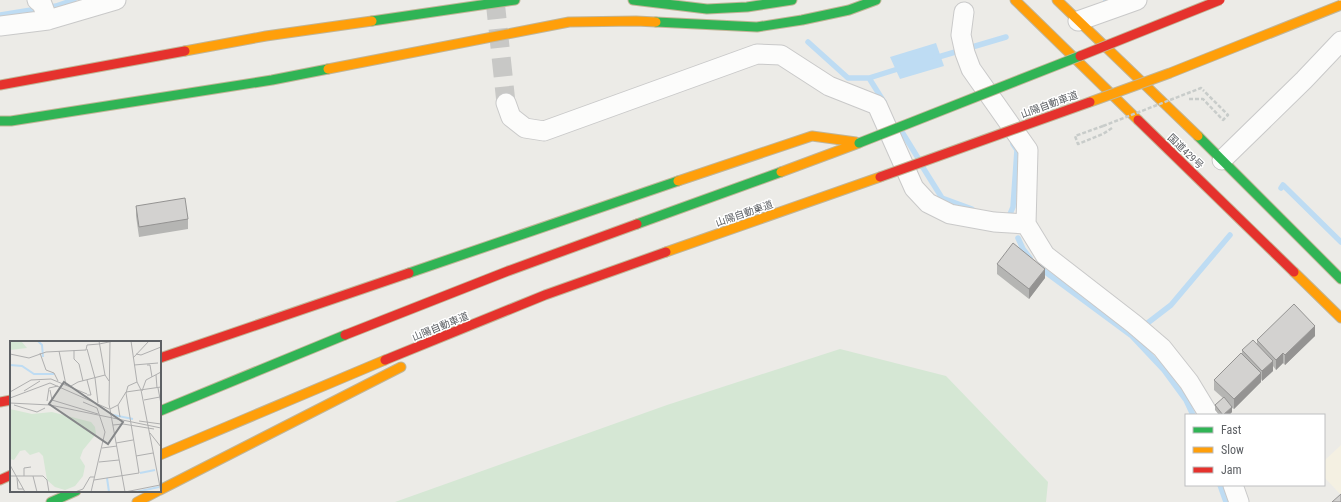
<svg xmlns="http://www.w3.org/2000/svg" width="1341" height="502" font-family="'Roboto Condensed','Noto Sans JP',sans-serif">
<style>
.commercial{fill:#f4f0e2}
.green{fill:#d5e7d4}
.water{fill:#bedcf3}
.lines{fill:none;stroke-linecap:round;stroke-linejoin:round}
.stream{stroke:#bedcf3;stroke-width:5.5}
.street-tunnel{stroke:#c8c8c6;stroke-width:19;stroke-dasharray:19 10;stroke-linecap:butt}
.street-casing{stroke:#c9c9c9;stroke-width:21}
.fast-casing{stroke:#c1b597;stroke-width:11}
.slow-casing{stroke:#c1b597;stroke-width:11}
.jam-casing{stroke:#c1b597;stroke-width:11}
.path{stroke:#c8ccca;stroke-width:2.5;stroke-dasharray:4 2;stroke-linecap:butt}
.street{stroke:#fcfcfb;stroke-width:19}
.fast{stroke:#30b455;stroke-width:9}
.slow{stroke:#ff9f0a;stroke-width:9}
.jam{stroke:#e5322d;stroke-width:9}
.fast-bridge-casing{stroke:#c1b597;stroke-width:11;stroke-linecap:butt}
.slow-bridge-casing{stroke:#c1b597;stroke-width:11;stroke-linecap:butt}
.jam-bridge-casing{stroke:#c1b597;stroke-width:11;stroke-linecap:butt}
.path-bridge{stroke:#c8ccca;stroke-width:2.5;stroke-dasharray:4 2;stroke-linecap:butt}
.fast-bridge{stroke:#30b455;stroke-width:9}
.slow-bridge{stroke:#ff9f0a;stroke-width:9}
.jam-bridge{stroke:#e5322d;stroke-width:9}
.wall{fill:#b5b5b3}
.shaded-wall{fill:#949392}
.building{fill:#d3d2d0;stroke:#949392}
.labels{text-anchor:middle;stroke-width:3;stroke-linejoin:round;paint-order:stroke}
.street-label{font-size:10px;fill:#5d6064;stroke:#fff}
.inset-river{fill:none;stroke:#bedcf3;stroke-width:2}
.inset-road{fill:none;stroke:#afafaf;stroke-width:1}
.view{fill:#858789;fill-opacity:0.15;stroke:#858789;stroke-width:2}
.inset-edge{fill:none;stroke:#5d6064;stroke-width:2}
</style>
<rect width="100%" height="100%" fill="#ecebe7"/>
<path class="commercial" d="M1341,445V495L1324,477V461Z"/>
<path class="green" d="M840,349L946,376L1048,482L1046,502H395L667,405Z"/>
<path class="water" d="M936,43L944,66L900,79L890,57Z"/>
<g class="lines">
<path class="stream" d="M1106,1L1108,0
M0,15L56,6L74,0
M808,42L848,78H869L884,102
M935,58L1006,37
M869,78L901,68
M902,132L918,158
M922,166L942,198L972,209
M1281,188L1283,185L1341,242
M1010,214L1013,207L1017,150L1013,144
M1018,238L1023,249L1030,258
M1040,268L1132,336L1164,370L1186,400L1193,415
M1145,325L1171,305L1230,235
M1220,485L1226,502"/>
<path class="street-tunnel" d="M495,0L506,103"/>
<g class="street-casing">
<path id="street" d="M37,0L42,4L48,20
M964,12L961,35L965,53L971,69L1028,150L1026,224L1045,255L1134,324L1162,348L1189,382L1209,415
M1078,21L1137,0
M0,26L48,20L116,0
M506,103L511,117L525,128L544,131L757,54L781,55L829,86L877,105L914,188L928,203L950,214L994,222L1026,224
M1222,160L1304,80L1341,41
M1233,485L1239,502"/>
</g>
<g class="fast-casing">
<path id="fast" d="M633,0L707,9L747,7L792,0
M372,21L515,0
M656,22L757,27L802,20L849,10L876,0
M0,121H11L272,80L328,69
M1198,136L1341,279
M637,224L781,172
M409,273L678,181
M160,411L345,335
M51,502L76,491"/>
</g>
<g class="slow-casing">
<path id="slow" d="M1015,0L1138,120
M1057,0L1198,136
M185,51L266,36L372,21
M328,69L569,22L636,21L656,22
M781,172L859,143
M678,181L812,136L856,142
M666,252L880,177
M1294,272L1341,318
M160,455L385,360
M160,490L401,367
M137,502L158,491"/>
</g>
<g class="jam-casing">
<path id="jam" d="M0,85L185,51
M1138,120L1294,272
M345,335L508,271L637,224
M160,358L409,273
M385,360L545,295L666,252
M0,402L11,400
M0,480L11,475"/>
</g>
<path class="path" d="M1189,99H1203L1223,120L1228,115L1203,90
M1103,126L1075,136L1078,144L1103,134L1112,128"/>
<use href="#street" class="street"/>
<use href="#fast" class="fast"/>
<use href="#slow" class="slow"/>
<use href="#jam" class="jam"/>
<g class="fast-bridge-casing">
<path id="fast-bridge" d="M859,143L1080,56"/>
</g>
<g class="slow-bridge-casing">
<path id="slow-bridge" d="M1090,102L1170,73L1341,5"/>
</g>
<g class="jam-bridge-casing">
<path id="jam-bridge" d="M1080,56L1220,0
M880,177L1090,102"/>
</g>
<path class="path-bridge" d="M1103,126L1201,88L1203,90"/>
<use href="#fast-bridge" class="fast-bridge"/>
<use href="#slow-bridge" class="slow-bridge"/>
<use href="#jam-bridge" class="jam-bridge"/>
</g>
<path class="wall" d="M136,206L188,219V229L139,237L136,216Z
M997,264L1045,278L1029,299L997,274Z
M1315,336L1285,365L1283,363L1276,370L1273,366V371L1262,381L1261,379V382L1234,409L1232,408V412L1229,415H1219L1215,410V405L1223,398L1214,390V380L1242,354V350L1257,345V340Z"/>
<path class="shaded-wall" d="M1045,269V278L1029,299V289Z
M1315,326V336L1285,365V355Z
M1283,353V363L1276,370V360Z
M1273,361V371L1262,381V371Z
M1261,373V382L1234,409V399Z
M1232,407V412L1229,415H1223Z"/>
<path class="building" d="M185,198L188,219L139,227L136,206Z
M1013,243L1045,269L1029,289L997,264Z
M1294,304L1315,326L1285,355L1283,353L1276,360L1257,340Z
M1253,340L1273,361L1262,371L1242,350Z
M1241,353L1261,373L1234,399L1214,380Z
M1224,397L1232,407L1223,415L1215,405Z
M1341,494V502H1332Z"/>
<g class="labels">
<g class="street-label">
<text transform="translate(1049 104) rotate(-20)" y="4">山陽自動車道</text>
<text transform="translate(1186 151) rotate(44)" y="4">国道429号</text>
<text transform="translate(744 213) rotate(-19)" y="4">山陽自動車道</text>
<text transform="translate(440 326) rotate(-22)" y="4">山陽自動車道</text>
</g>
</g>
<g transform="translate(10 341)">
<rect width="151" height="151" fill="#ecebe7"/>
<path d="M0,0H11L17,7L0,9ZM0,68L22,73L42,71L81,81L85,86L86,93L73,109L70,117L75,125L73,135L65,145L55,149L45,146L37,139L33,115L29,111L20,114L15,109L10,110L4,119L0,118Z" fill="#d5e7d4"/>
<path class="inset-river" d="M28,0L32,4L33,16M0,24L12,25L24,33H44M103,74L123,78M130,132L145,129M97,137L99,151M126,151L149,146"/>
<path class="inset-road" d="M89,0L95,34L99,40M100,0L99,63L115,151M121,0L127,41L131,49L151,151M89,3L104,0M77,4L89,3M77,8L85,37L88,62M64,9V18L69,23L73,40M49,10L56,44M30,12L36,29L44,32L48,40M0,13L19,17L36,11L76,9L77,4M126,13L131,14L151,6M123,17L139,0M124,24L148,22M137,24H140L142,36M146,34L147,47M77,39L81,54H77M61,45L68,41L95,34M148,47L151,63M40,49L42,59L88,73M14,50L30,40M132,50L136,39L151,31M0,51L21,39L41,38L77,53M0,57L40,42L99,68M134,59L150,56M37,60L39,47L48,45M73,61L87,67L95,91L81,151M0,62L40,64L151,87M4,64L27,71L35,67M108,64L110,76M100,68L108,64L116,51L151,46M129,80L151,83M103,84L113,83L144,88M140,92L151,106M106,102L123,99M92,107L107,105M126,115L143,112M89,121L109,119M0,124L15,151M0,135H33L37,139L39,151M14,135V127L21,126M23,135L27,151M7,137L8,148H13M84,139L129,132L116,52L118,45L127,41M65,151L73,148L80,136H84M115,151L150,144"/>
<path class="view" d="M54,41L113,81L98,103L39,63Z"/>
<rect width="151" height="151" class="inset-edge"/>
</g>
<rect x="1185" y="414" width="140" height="72" fill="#ffffff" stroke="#bebfc1"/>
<rect x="1193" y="427" width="20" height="6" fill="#30b455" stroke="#bebfc1"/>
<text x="1221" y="434" font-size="12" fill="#5d6064">Fast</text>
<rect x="1193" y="447" width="20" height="6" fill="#ff9f0a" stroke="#bebfc1"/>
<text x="1221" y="454" font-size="12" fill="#5d6064">Slow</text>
<rect x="1193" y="467" width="20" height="6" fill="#e5322d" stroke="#bebfc1"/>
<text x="1221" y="474" font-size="12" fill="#5d6064">Jam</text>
</svg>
